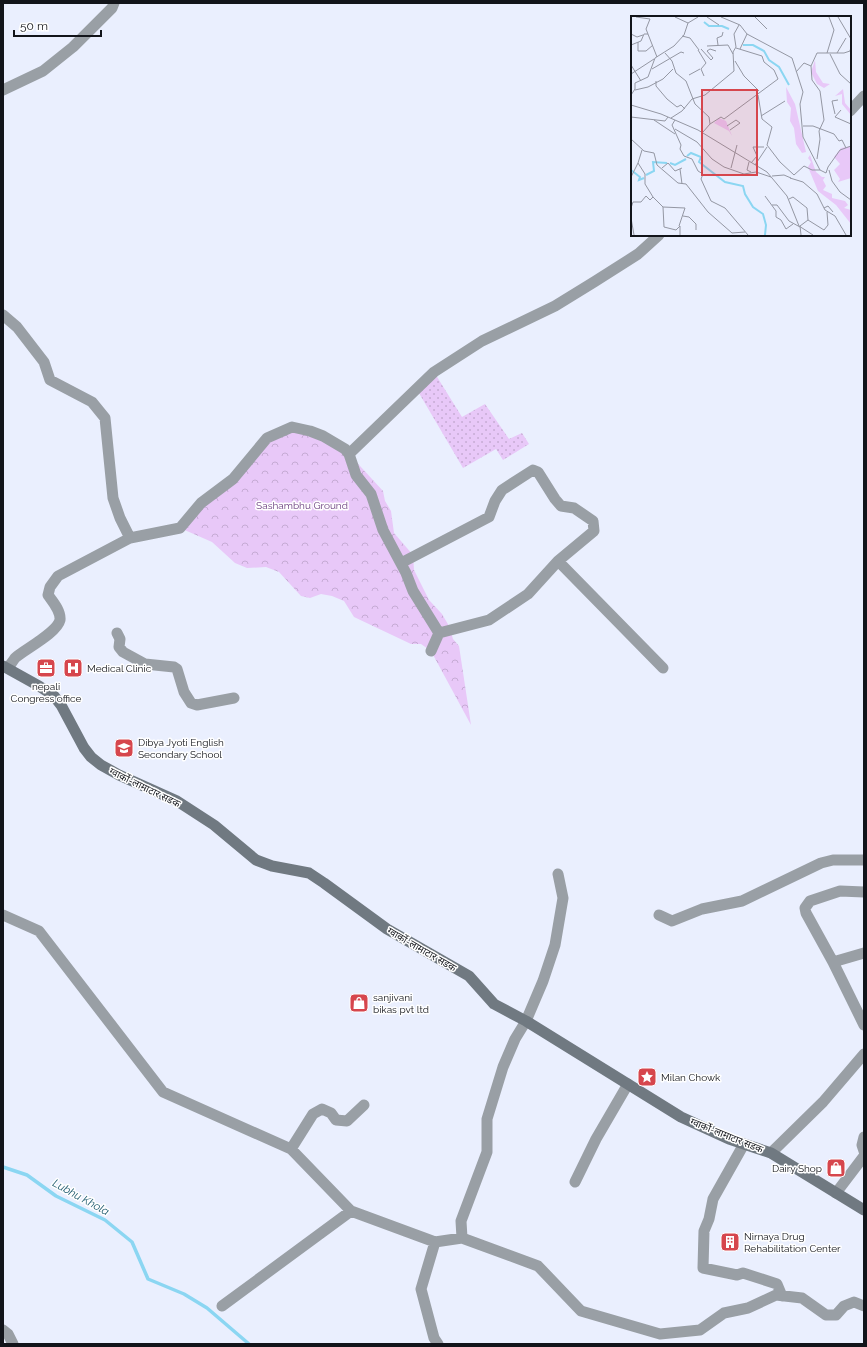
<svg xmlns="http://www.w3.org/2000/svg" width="867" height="1347" font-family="Raleway,'Noto Sans Devanagari',sans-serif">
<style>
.forest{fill:url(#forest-crowns)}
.garden{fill:url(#garden-dots)}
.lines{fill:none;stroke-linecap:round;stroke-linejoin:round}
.stream{stroke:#8bd6f2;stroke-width:3.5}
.minor{stroke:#999fa5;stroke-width:11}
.secondary{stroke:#707981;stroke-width:11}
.labels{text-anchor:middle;stroke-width:3;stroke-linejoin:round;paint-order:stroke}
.park-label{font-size:10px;fill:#693c7e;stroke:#fff}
.poi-label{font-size:10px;fill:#12141a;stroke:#fff;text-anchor:start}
.street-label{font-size:10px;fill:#12141a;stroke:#fff}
.water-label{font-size:11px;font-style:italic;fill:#205c70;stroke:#fff}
.inset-river{fill:none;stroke:#8bd6f2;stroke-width:2}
.inset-road{fill:none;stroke:#9497a3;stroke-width:1}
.view{fill:#d6464d;fill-opacity:0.15;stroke:#d6464d;stroke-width:2}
.inset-edge{fill:none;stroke:#12141a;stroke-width:2}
</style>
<defs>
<pattern id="forest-crowns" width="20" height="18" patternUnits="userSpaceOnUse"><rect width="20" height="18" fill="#e8c8f8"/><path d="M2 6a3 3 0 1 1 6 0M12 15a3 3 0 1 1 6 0" fill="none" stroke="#c6abd4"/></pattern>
<pattern id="garden-dots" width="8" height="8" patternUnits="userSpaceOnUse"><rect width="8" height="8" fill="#e8c8f8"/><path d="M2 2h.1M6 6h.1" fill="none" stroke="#c6abd4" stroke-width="1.8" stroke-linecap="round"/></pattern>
</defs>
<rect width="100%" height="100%" fill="#eaeffe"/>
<path class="forest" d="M292,427L349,454L383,491L385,501L391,511L394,533L413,555L414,570L429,600L442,614L449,626L453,639L459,646L471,725L431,651L421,644H411L354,617L344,601L332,596L321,594L310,598L301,596L279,572L266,567L247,568L235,563L212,542L180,528L267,438Z"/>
<path class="garden" d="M434,372L462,417L485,404L509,439L522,433L529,444L503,460L496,449L463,468L416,388Z"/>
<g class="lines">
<path class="stream" d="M3,1167L27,1175L56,1196L105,1220L132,1242L148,1279L184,1294L207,1308L249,1344"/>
<path class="minor" d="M3,90L43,71L73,47L112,8L114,3
M850,111L864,96
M3,315L17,327L44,362L50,380L92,402L105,418L113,498L120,518L130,538L58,576L50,587L48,595C53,602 61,611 60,620C57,633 25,649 15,658C13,661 10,665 8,668
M349,454L356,475L371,494L383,530L406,573L413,591L439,633L431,651
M130,538L180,528L201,503L233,479L267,438L292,427L310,431L323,436L345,449L349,454L434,372L482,341L555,306L594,282L638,254L659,235
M558,561L663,668
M401,563L489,517L495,501L502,490L533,470L538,472L555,499L561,506L574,508L593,521L594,531L558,561L528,594L489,620L439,633
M117,633L120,639L119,647L123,652L145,664L174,667L177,669L184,692L191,703L197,705L234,698
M864,892L840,891L810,901L805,908L806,913L833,962L864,1025
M3,915L39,931L163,1092L291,1149L351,1211L435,1242L462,1238L538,1266L581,1311L660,1334L700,1330L724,1313L748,1308L776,1295L802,1298L826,1315H836L844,1306L854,1302L864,1306
M659,915L672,921L702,909L742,901L821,863L833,860H864
M833,962L864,953
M864,1137L862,1145L864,1151
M744,1144L713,1199L709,1219L704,1231L703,1268L737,1275L743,1273L777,1284L782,1296
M291,1149L313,1114L322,1109L331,1113L336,1120L347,1121L364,1105
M771,1153L823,1102L864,1054
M575,1182L596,1139L628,1084
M836,1193L864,1156
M462,1238L461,1221L487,1152V1119L503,1067L515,1039L526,1021L543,981L555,945L563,898L558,874
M435,1242L421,1289L434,1338L438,1344
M222,1306L351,1211
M3,1330L8,1334L13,1344"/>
<path class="secondary" d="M3,666L39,686L54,696L61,705L84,748L91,757L101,765L119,775L177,801L214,825L256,860L272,866L309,873L324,883L387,929L469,976L494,1004L526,1021L681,1117L729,1139L771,1153L864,1210"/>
</g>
<defs>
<g id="office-square" transform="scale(1)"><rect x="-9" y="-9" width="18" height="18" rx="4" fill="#d6464d" stroke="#fff"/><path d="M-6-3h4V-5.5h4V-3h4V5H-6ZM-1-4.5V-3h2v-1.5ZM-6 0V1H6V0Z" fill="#fff"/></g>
<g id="hospital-square" transform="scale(1)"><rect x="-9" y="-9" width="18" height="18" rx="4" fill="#d6464d" stroke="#fff"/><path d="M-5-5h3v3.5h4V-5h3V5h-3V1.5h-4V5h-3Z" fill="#fff"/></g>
<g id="school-square" transform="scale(1)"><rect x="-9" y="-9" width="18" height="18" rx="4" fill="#d6464d" stroke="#fff"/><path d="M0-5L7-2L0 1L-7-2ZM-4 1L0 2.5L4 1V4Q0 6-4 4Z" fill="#fff"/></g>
<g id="shop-square" transform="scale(1)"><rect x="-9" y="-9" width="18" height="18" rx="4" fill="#d6464d" stroke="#fff"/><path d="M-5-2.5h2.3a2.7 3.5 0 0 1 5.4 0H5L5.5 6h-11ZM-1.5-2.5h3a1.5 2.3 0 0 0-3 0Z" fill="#fff"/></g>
<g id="sight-square" transform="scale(1)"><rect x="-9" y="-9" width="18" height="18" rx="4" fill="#d6464d" stroke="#fff"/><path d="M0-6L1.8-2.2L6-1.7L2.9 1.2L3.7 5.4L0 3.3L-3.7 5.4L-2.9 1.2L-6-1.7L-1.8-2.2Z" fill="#fff"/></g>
<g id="building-square" transform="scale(1)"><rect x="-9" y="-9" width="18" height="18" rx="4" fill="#d6464d" stroke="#fff"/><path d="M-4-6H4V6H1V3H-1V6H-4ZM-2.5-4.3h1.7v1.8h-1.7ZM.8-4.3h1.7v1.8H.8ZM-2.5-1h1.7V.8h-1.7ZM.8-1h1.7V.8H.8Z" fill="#fff"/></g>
</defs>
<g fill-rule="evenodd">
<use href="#office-square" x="46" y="668"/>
<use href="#hospital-square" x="73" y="668"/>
<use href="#school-square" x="124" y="748"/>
<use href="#shop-square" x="359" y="1003"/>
<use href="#sight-square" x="647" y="1077"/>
<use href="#shop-square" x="836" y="1168"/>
<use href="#building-square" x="730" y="1242"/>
</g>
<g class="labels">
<g class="park-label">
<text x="302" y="509">Sashambhu Ground</text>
</g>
<g class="poi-label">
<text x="87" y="672">Medical Clinic</text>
<text x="46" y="690" text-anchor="middle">nepali<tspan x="46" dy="12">Congress office</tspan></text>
<text x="138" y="746">Dibya Jyoti English<tspan x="138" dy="12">Secondary School</tspan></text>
<text x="373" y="1001">sanjivani<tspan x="373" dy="12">bikas pvt ltd</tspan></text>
<text x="661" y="1081">Milan Chowk</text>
<text x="822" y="1172" text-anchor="end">Dairy Shop</text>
<text x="744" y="1240">Nirnaya Drug<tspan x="744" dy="12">Rehabilitation Center</tspan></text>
</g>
<g class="street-label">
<text transform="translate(145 787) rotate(26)" y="4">ग्वार्को-लामाटार सडक</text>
<text transform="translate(422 949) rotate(30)" y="4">ग्वार्को-लामाटार सडक</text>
<text transform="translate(727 1135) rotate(22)" y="4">ग्वार्को-लामाटार सडक</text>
</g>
<g class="water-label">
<text transform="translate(81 1197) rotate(29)" y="4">Lubhu Khola</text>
</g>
</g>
<g transform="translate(631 16)">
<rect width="220" height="220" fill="#eaeffe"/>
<path d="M184,44L185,56L192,67L199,68L193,72L186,68L180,56ZM155,71L164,88L175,136L171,137L165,128L163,112L159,105L160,92L156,86ZM212,73L214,87L220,94V99L211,88V78L204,80ZM88,102L95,105L101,120L98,115L83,107ZM220,130V162L207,166L209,163L203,154L209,148L203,141L210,132ZM179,139L185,156L191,161H194L192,164L195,170L192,174L201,178V182L214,185L217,189L213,192L220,194V208L205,189L187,175L177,151L180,146L177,142Z" fill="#e8c8f8"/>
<path class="inset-river" d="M73,6L78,10H91L98,13M112,29H122L133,35L138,44L148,51L158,69M56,140L60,137L70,141L68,146L94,166L112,170L114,178L122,191L132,198L135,209L134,219M39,147L44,149L55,143M0,154L9,161L8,164L13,162M15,159L23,155L22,146L36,147"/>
<path class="inset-road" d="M5,1L19,3L15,13L26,41M44,1L57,7M76,1L88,9M90,1L109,9L116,18L161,42L172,76L169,88L172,121L189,154L195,157L197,151M124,1L136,13M207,1L220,23M0,18L6,21L12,19M51,20L59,22L68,34M7,26V35H15L22,29M0,29L10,25L13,18H17M87,29L86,22L91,20L92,16M76,30L97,29L102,38M70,33L80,44L82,42L76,35L79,33L85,35M109,33L116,18M67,34L75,47L70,53L73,60M34,37L41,45L45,57L55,65L64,88L78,101L79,108L72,116M196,37L203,14L198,1M206,37L215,22M199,38L209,58L220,68M104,45L113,60L128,75M0,49L10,65M180,50L181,64L189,75L193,104L188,115L189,123L186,143M21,53L50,36L53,37M165,56L173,47L180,50L186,37H213L219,35L220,31M0,58L23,43M58,59L69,53M25,65V70L36,83L46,91L50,89L54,93M4,74L17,71L32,63L42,53M0,79L4,73V67L17,61L24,42L43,30L53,19L57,7L67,1M127,79L131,103L141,111L136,129L149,146L163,159L173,150L181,154H189M0,89L30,98L67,114L136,156L156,180L168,210L182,219M210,94L204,101L220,108M204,98L201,85L207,84M130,100L154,85M0,101L34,105L37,101M40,102L51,95L61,83L74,79L103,55L102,36L105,31L103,18L108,9M23,104L44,118M44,104L41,109L50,129L49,133L53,140L61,143L67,155L72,158L70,163L80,185L94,192L117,219M79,108L90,101L93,103L147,63L143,54L133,46L131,40L105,32M96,110L105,104L109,107L99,114M172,110H182L203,118L208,125L211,124L215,132M44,113L66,126L81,143L93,151L113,158L125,156L140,161M0,123L13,135L23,137L26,149L47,167L55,168L77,196L101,217L114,216M11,134L7,147L14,158V168L22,181L32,191L33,211L45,214L49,210V219M118,146L116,154L120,156M120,147L126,140L122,131H133M124,149L136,131M197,151L209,134L220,130M31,152L37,147L44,155L51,152M100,152L106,129M49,153L51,168M198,154L201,165L209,176L220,184M141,160L153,159L160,162M0,161L7,147M159,162L172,166L186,178L194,194L204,200L215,219M134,180L145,195V201L150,204L155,213L162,208M158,183L162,181L176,192L177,204L169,210L170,219M141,189H146L158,205L169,211M32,191L54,192L48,210M0,192L2,186H10L15,180L19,184L22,181M193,192L197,190L202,196M52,200L58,201L65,208V214M0,202L3,219M177,204L193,214L197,209L196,196"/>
<path class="view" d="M71,74H126V159H71Z"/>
<rect width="220" height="220" class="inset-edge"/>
</g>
<rect width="867" height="1347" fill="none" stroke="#12141a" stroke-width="8"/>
<path d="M14 30v6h87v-6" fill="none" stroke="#12141a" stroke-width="2"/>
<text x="20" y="30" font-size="12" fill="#12141a" stroke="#ffffff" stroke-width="3" paint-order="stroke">50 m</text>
</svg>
